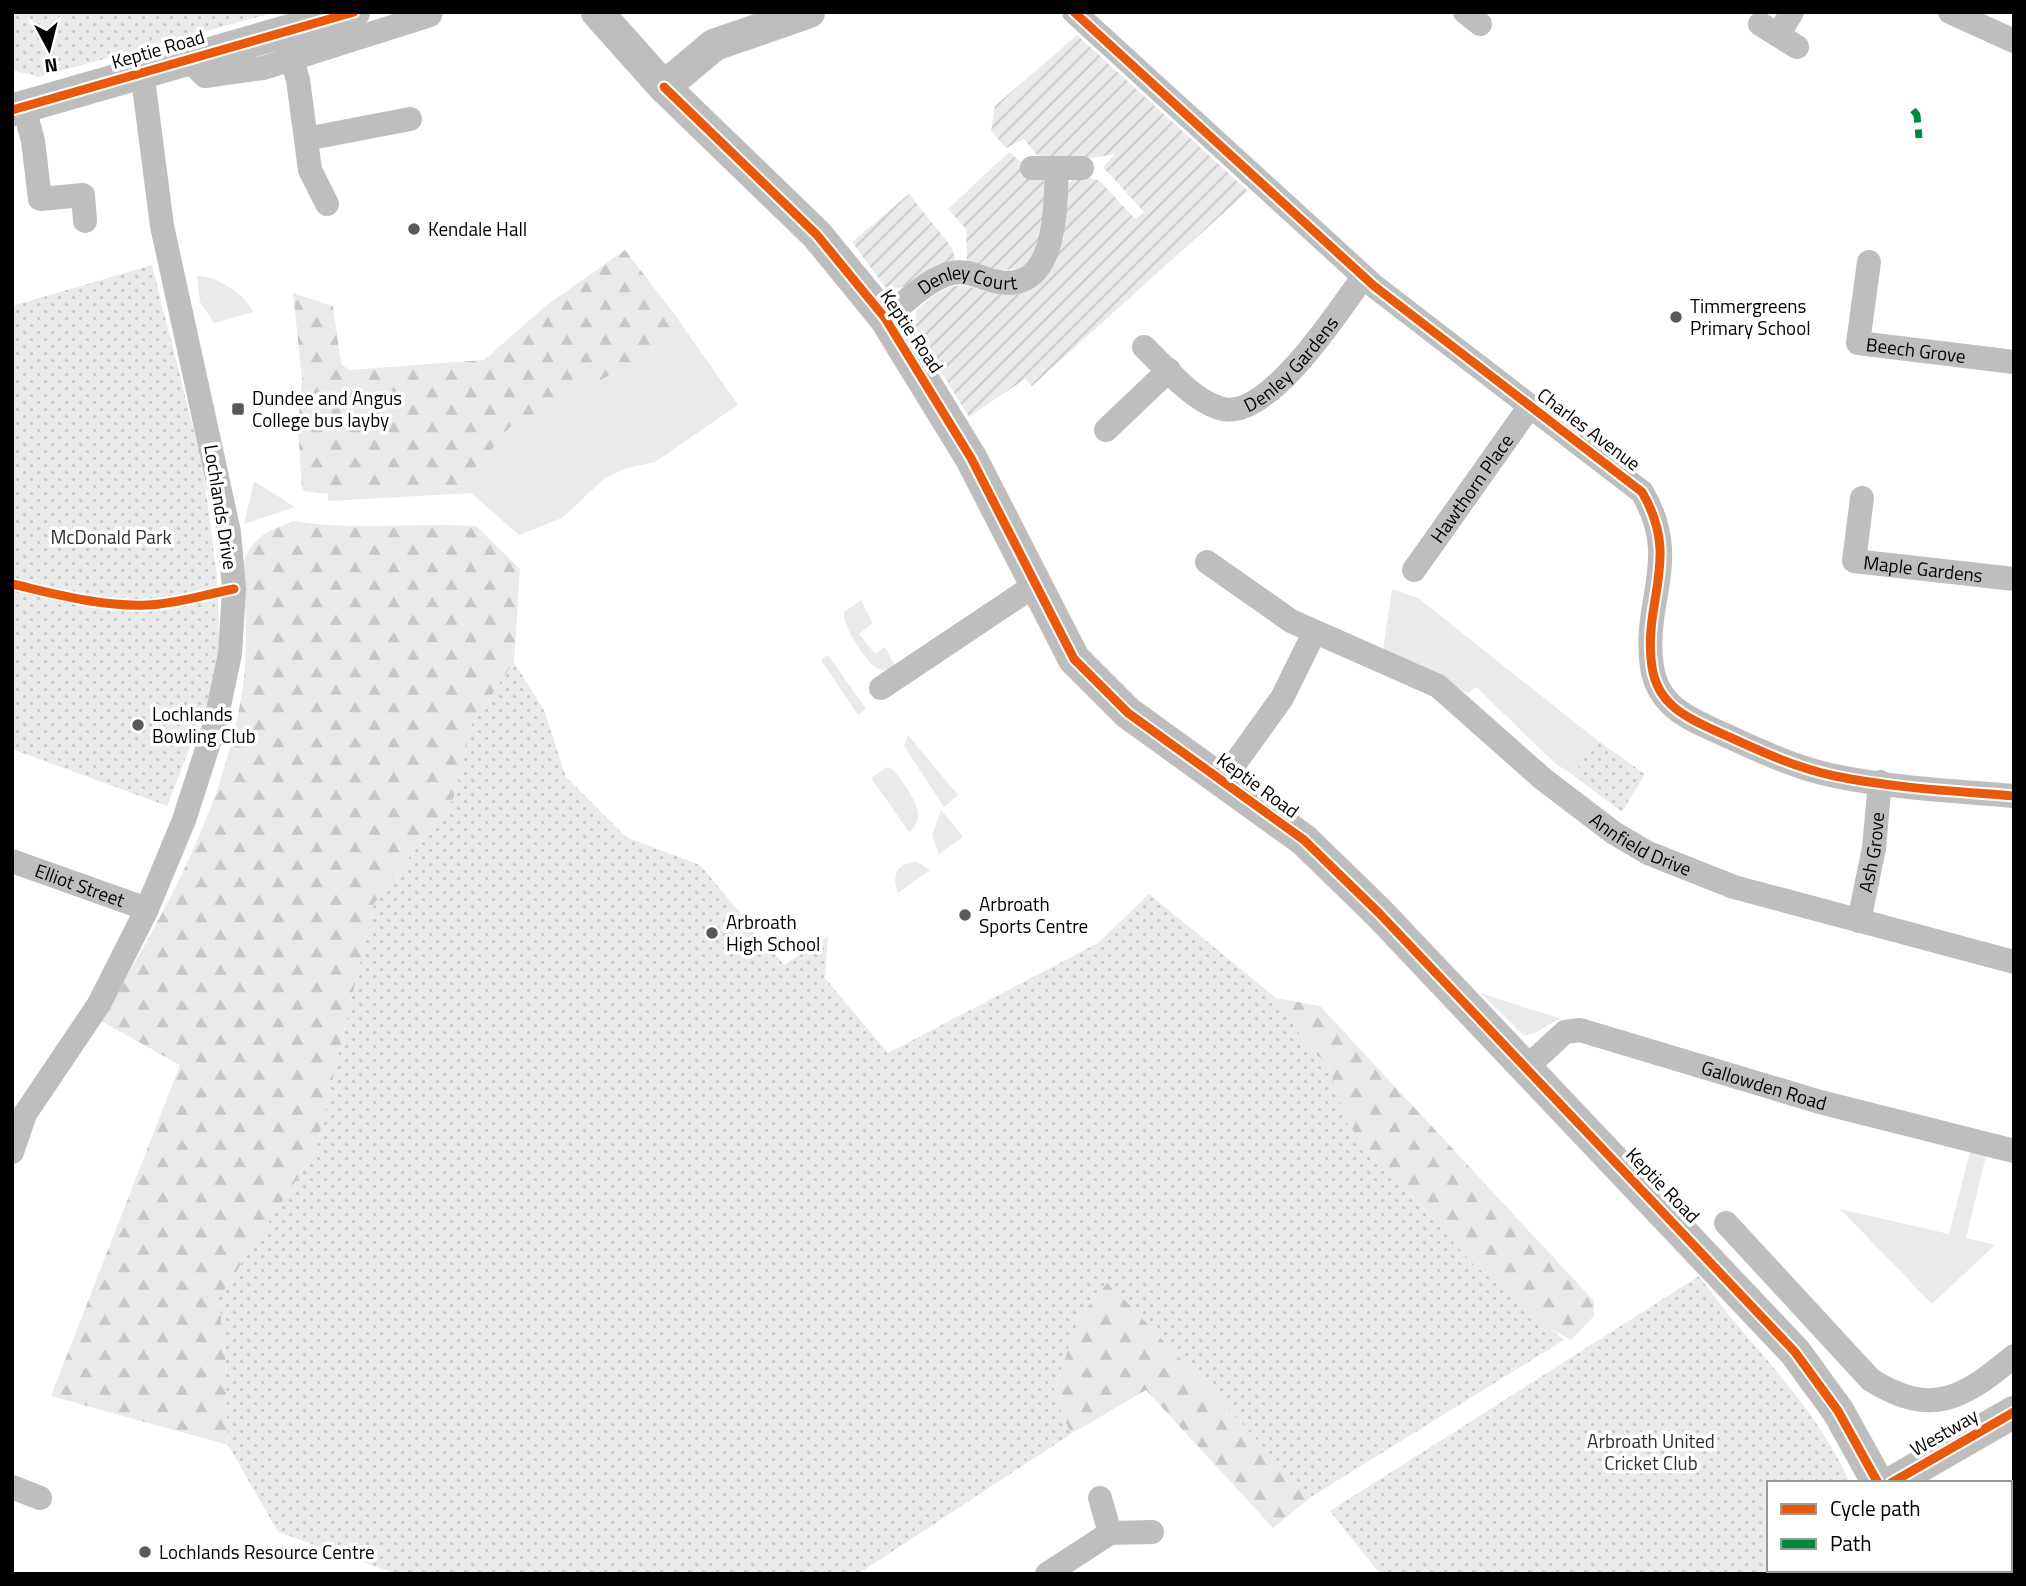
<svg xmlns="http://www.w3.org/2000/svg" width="2026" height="1586" font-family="'Titillium Web',sans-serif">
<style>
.grass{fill:#eaeaea}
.forest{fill:url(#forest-firs)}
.park{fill:url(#park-dots)}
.garden{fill:url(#garden-furrows)}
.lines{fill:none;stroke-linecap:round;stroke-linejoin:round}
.major-casing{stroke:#dbdbdb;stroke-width:33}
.minor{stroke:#bebebe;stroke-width:24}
.major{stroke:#bdbdbd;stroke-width:32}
.quiet{stroke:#00873e;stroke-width:7;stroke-dasharray:14 7;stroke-linecap:butt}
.cycleway-casing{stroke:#fff;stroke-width:13}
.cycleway{stroke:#e8590c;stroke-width:9}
.poi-dot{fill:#595959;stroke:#fff;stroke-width:2.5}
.labels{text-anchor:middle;stroke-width:7;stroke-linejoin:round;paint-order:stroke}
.street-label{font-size:19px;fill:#000;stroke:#fff}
.poi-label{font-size:19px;fill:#000;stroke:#fff;text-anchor:start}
.park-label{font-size:19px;fill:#303030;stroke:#fff}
</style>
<defs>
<pattern id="forest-firs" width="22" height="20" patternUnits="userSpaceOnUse" patternTransform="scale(1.75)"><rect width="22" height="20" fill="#eaeaea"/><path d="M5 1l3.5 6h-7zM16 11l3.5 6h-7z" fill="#c7c7c7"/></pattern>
<pattern id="park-dots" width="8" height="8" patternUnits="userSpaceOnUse" patternTransform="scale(1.75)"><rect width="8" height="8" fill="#eaeaea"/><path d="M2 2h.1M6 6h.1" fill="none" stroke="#c7c7c7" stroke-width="1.8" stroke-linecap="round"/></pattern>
<pattern id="garden-furrows" width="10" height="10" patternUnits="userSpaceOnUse" patternTransform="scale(1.75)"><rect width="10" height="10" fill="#eaeaea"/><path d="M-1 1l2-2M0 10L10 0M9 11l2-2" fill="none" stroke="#c7c7c7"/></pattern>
</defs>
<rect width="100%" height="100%" fill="#fff"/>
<path class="grass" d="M197,276C216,275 246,295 253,312L214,323L200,302Z
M675,315L738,405L655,462L628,468L605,478L562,518L519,535L471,493L328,501V494L465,485L482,470L490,451L510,427L643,358L669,332Z
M254,481L295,507L244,524Z
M1392,589L1418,598L1597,740L1573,775L1556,764L1476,687L1468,694L1445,679L1383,650Z
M861,600L873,623L859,634L875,654L885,647L897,670C890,671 881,671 875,667C864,659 842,625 844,612Z
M828,655L866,709L858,715L821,660Z
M908,735L958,795L944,807L904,746Z
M887,767L893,769C904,785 932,815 909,832L871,778Z
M941,810L963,837L939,854L932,835Z
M917,862L930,870L898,893C891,877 897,861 917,862Z
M1481,993L1561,1019C1546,1023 1539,1036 1523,1035Z
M1970,1152L1986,1156L1966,1238L1995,1245L1932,1304L1840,1209L1949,1234Z"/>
<path class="forest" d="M625,250L675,315L669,332L643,358L510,427L490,451L482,470L465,485L328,494L302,491L298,426L302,378L293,293L333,306L341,364L349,370L484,360L548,304Z
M293,521C354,531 415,522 476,526L520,569L514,662L472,724L453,800L374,904L316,1150L219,1298L225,1355L228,1445L51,1396L180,1065L101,1021C161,919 220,817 241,699C249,654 245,605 244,560C255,534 268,532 293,521Z
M1276,998L1320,1006L1594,1301V1316L1571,1340L1531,1318L1472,1263L1348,1125L1328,1066L1306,1044Z
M1108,1282L1311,1497L1273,1528L1146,1390L1071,1434L1053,1394L1079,1317Z"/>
<path class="park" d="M12,12H276L38,77C29,72 22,74 12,70Z
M152,265L203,467L217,576L219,637L216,681L167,806L12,749V306Z
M514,662L544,710L566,777L626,837L700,865L784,965L828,936L825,978L888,1053L1098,943L1149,894L1276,998L1306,1044L1328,1066L1348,1125L1472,1263L1564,1340L1311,1497L1108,1282L1079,1317L1053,1393L1071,1434L858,1574H397L278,1532L228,1445L225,1355L219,1298L316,1150L374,904L453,800L472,724Z
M1597,740L1645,774L1622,812L1573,775Z
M1699,1276C1748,1345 1815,1402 1850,1483H1769V1570H1886L1887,1574H1380L1330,1511Z"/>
<path class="garden" d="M1077,35L1248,191L1032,386L1025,379L969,417L915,329L916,312C965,259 975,305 1020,292L1064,238L1065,189L1074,178L1082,176L1100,181L1135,219L1144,212L1103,167L1115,154L1080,160H1041L1024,139L1006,148L991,131L995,106Z
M1009,152L1048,184L1046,241L1030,269L999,270L967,261L966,229L948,209Z
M909,194L953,249L955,260C933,266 908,295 885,287L852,242Z"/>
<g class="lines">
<g class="major-casing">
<path id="major" d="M597,12L664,87L817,235L885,318L971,458L1074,659L1128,713L1304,840L1379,913L1795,1352L1838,1411L1878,1483
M664,87L714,45L809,12
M12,110L354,12
M1891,1483L2014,1412
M1912,1570L1913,1574"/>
</g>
<g class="minor">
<path d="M1074,12L1374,286L1642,492C1682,560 1642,600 1652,667C1658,708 1692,720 1725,735C1760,751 1796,768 1835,776C1893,788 1955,791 2014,796"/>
<path d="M1465,12L1480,24"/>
<path d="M1950,12L2014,41"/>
<path d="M1760,24L1797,47"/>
<path d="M1778,35L1792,12"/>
<path d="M287,43L298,80L310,170L327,204"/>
<path d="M187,58L205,76L263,68L430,15L431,12"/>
<path d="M24,107L33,141L40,199L83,195L85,221"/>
<path d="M306,139L410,119"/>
<path d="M1032,168H1082"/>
<path id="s1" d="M1869,262L1858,343L2014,362"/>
<path id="s2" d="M885,318C904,304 928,278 952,273C970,269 982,280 999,282C1058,292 1055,206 1057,169"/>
<path id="s3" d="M1144,347C1165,367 1191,399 1219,408C1266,425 1339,310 1363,277"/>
<path d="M1106,430L1169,370"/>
<path id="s4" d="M1862,498L1854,561L2014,579"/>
<path id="s5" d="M1207,562L1291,621L1438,686L1543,779L1614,833L1648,853L1734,887L2014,962"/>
<path id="s6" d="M1414,570L1530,406"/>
<path d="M881,688L1035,585"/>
<path d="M1223,780L1282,698L1314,633"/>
<path id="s7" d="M12,861L147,909"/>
<path id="s8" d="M1859,921L1874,848L1880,782"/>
<path id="s9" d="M1527,1067L1565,1032L1580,1030L1820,1102L2014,1151"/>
<path d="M12,1152L25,1114L99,1004L147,909L184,820L215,724L230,654L234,589L229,532L162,226L142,71"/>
<path d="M1726,1223L1871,1380C1932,1418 1964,1398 2014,1356"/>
<path d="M12,1487L40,1498"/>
<path d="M1100,1498L1110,1533L1152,1532"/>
<path d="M1047,1574L1110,1533"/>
</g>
<use href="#major" class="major"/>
<path class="quiet" d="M1913,110L1917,115L1919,138"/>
<g class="cycleway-casing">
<path id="cycleway" d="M1074,12L1374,286L1642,492C1682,560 1642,600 1652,667C1658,708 1692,720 1725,735C1760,751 1796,768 1835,776C1893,788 1955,791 2014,796
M664,87L817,235L885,318L971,458L1074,659L1128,713L1304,840L1379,913L1795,1352L1838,1411L1878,1483
M12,110L354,12
M12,584C56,594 102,607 147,605C176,604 206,594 234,589
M1891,1483L2014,1412"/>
</g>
<use href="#cycleway" class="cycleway"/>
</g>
<g class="poi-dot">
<circle cx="414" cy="229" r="7"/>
<circle cx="1676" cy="317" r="7"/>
<rect x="231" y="402" width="14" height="14" rx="3.5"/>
<circle cx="138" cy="725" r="7"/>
<circle cx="965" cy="915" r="7"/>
<circle cx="712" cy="933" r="7"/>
<circle cx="145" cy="1552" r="7"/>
</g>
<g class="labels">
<g class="street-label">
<text transform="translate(158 49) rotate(-16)" y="7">Keptie Road</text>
<text dy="7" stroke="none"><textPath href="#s2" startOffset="96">Denley Court</textPath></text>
<text transform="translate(912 331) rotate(56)" y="7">Keptie Road</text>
<text dy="7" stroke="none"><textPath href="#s1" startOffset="140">Beech Grove</textPath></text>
<text dy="7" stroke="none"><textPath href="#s3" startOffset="187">Denley Gardens</textPath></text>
<text transform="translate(1589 429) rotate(37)" y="7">Charles Avenue</text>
<text dy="7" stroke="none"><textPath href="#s6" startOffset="100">Hawthorn Place</textPath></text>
<text transform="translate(221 507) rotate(81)" y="7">Lochlands Drive</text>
<text dy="7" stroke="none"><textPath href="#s4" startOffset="133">Maple Gardens</textPath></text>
<text transform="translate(1258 785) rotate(36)" y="7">Keptie Road</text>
<text dy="7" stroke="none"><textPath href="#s5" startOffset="522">Annfield Drive</textPath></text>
<text dy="7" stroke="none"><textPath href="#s8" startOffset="70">Ash Grove</textPath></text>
<text dy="7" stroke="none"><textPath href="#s7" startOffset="72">Elliot Street</textPath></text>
<text dy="7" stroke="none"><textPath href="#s9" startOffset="259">Gallowden Road</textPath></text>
<text transform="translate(1663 1185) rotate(46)" y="7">Keptie Road</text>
<text transform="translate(1944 1432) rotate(-30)" y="7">Westway</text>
</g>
<g class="poi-label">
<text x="428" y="236">Kendale Hall</text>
<text x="1690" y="313">Timmergreens<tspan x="1690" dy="22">Primary School</tspan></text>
<text x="252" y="405">Dundee and Angus<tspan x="252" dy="22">College bus layby</tspan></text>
<text x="152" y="721">Lochlands<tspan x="152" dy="22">Bowling Club</tspan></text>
<text x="979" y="911">Arbroath<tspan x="979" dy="22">Sports Centre</tspan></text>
<text x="726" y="929">Arbroath<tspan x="726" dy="22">High School</tspan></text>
<text x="159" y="1559">Lochlands Resource Centre</text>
</g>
<g class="park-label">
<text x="111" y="544">McDonald Park</text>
<text x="1651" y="1448">Arbroath United<tspan x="1651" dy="22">Cricket Club</tspan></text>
</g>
</g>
<rect width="2026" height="1586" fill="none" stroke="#000000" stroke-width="28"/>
<rect x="1767" y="1481" width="245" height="91" fill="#ffffff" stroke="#999999" stroke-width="2"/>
<rect x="1781" y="1504" width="35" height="10" fill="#e8590c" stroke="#999999" stroke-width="2"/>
<text x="1830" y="1516" font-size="21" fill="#000000">Cycle path</text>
<rect x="1781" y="1539" width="35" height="10" fill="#00873e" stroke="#999999" stroke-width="2"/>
<text x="1830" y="1551" font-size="21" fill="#000000">Path</text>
<g transform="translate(49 49) rotate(173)" stroke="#ffffff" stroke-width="5" paint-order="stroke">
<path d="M0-5L12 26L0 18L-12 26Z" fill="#000000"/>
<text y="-10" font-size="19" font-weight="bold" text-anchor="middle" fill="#000000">N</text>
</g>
</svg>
